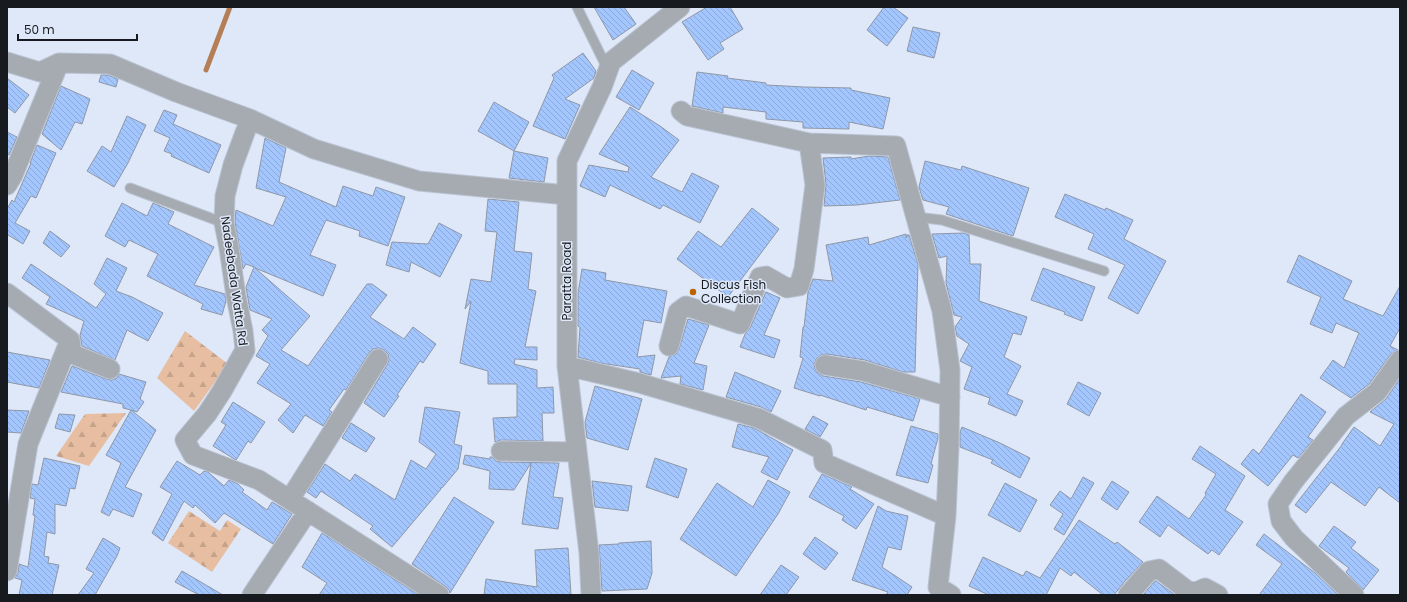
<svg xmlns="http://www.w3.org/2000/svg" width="1407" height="602" font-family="Poppins,sans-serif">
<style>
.forest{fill:url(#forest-firs)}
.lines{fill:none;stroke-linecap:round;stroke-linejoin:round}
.stream{stroke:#b67e56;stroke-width:5}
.building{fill:url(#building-back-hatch);stroke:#8e97a7}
.service-casing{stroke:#bac3d2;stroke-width:11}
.minor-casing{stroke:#bac3d2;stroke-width:21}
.service{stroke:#a6abb2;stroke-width:9}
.minor{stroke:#a6abb2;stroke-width:19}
.poi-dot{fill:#bc6201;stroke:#dee8f9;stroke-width:1.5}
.labels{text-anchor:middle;stroke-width:3;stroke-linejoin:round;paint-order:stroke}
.street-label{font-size:12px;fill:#171b20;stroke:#dee8f9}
.poi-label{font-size:12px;fill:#171b20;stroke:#dee8f9;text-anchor:start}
</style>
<defs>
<pattern id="forest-firs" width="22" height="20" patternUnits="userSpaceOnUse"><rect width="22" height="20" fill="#e7bea2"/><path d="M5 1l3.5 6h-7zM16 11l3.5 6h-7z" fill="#c5a38b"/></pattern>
<pattern id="building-back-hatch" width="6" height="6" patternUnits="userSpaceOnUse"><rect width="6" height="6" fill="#a3c6fe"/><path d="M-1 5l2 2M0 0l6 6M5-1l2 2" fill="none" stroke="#8caad9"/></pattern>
</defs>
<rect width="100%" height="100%" fill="#dee8f9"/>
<path class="forest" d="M185,331L228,364L194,411L157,378Z
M126,413L89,466L56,456L85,414Z
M189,511L220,531L227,520L241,529L212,572L168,543Z"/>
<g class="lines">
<path class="stream" d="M206,70L230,7"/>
</g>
<path class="building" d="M594,7H624L636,24L613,40Z
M707,7H730L743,29L720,43L724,49L708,60L682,22Z
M884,7H893L908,18L887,46L867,30Z
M913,27L940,33L934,58L907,51Z
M583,53L596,71L594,78L565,99L580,105L565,139L533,126L554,78L552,75Z
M632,70L654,83L639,110L616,97Z
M697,72L728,76L727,78L766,83V85L804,87L851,88V90L890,98L883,129L849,122V129L803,128V122L766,119V112L723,107V113L692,106Z
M101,75H108L118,79L116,87L99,82Z
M7,78L29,95L15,113L7,107Z
M61,86L90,99L82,124L75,122L61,150L42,134Z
M494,102L529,122L514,151L478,131Z
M630,107L660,126L679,140L651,177L682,192L692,173L719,186L700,223L663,205L660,209L610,185L605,197L580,186L589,165L628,172L629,167L599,154Z
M164,110L177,115L173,124L221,145L209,173L171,156L172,154L164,151L170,138L154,131Z
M127,116L146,125L128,163L114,187L87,171L102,146L111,152Z
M7,132L17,137L9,155L7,154Z
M265,138L286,148L279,182L336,207L343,186L373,196L376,187L405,197L388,246L359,236L360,231L326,220L310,255L336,265L323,296L255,268L310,316L281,350L308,366L367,284H372L387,295L370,317L404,339L413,327L436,344L423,363L420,361L397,395L399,396L384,417L364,403L387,365L389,360L388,354L384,350L379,348L373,349L369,353L346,390L344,389L329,410L332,412L323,426L305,415L293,433L278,420L291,404L257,383L270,364L256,356L268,336L262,330L272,319L250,310L246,287L254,267L246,264L243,269L235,222L236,210L273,226L286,197L256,188Z
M37,145L56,153L36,198L31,196L15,223L30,231L23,244L8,235L7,237V209L12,200L14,202L31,163H30Z
M514,151L548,158L544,182L509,178Z
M869,156L888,157L900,200L857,205L824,206L826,184L823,158L851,157V159Z
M925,161L961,170L962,166L1029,188L1013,236L946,214L949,207L923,200L919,187Z
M1065,194L1105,210L1106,208L1133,220L1124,239L1166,261L1138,314L1108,298L1125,265L1088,249L1094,234L1055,217Z
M488,199L519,202L514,251L532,253L528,289L536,291L525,347H537V360L515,359L514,364L537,370V388L553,387L554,413H542L543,441L501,440L495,442L493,418L517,417V384H488V371L460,363L471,301L465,309L471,279L491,282L497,232L485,231Z
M122,203L147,216L153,203L174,212L168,224L214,247L194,285L225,294L226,301L222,315L201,309L203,304L147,276L158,254L129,240L125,247L105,236Z
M752,208L779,229L728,297L677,259L698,231L721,247Z
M439,223L462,235L440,277L411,262L409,272L386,265L392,242L428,244Z
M50,231L70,246L61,257L43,243Z
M964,233L969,235L970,264H981L979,301L1027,317L1021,335L1013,333L1004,357L1021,366L1007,394L1023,401L1016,416L988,404L990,398L964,389L972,367L960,361L969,344L957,336L955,327L962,317L954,315L946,283L947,256L939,258L932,234Z
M906,234V238L907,235H909L918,264L915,372H903L865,360L827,354L821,355L817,358L814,364L815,369L818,373L823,376L861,382L920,399L913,421L867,407L866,410L820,395V396L794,388L803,358L800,357L803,327H804L808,292L813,279L833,281L826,245L868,237L869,245Z
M1299,255L1352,281L1343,299L1383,316L1400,286V328L1390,346L1398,350L1391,354L1369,384L1351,398L1320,378L1333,360L1344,368L1359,333L1336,323L1332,333L1310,324L1321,297L1287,282Z
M107,258L127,268L116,291L132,297L163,313L148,341L127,330L115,360L82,346L80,335L84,321L46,304L50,297L22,278L31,264L96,308L106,294L94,284Z
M1043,268L1095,287L1082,321L1064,314L1065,312L1031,300Z
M582,269L606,273L605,280L667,291L661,323L644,320L637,357L655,355L651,375L640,372V369L600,363L578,357L580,327L578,326V293Z
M766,292L780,298L764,335L780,340L774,358L740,347L745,334L750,328Z
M688,319L709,325L694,363L707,366L703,390L680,384L681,376L661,378L669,357L676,354L679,349Z
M7,352L50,360L39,388L7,382Z
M72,366L106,379L112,380L117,378L119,374L146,382L140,399L144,402L137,412L131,410L156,430L125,487L142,494L133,517L113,509L109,516L101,512L121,463L106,455L131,410L123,408V404L61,392Z
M735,372L781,391L771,412L761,407L726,397Z
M1399,380L1400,381V503L1379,487L1365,506L1331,482L1306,513L1295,505L1342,445V444L1354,427L1380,446L1394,424L1370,412L1386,399Z
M1078,382L1101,393L1089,416L1067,404Z
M595,386L642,399L628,450L587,438L585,422Z
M1301,394L1326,412L1308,437L1313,440L1298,458L1293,455L1268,486L1241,464L1253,449L1259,454Z
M233,402L265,422L251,443L248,441L236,460L213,446L226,425L221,422Z
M425,407L460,412L454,444L462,446L458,469L442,488H440L441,489L392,547L370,529L373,526L321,491L316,498L307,492L325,464L350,481L355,474L395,500L411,460L426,469L436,454L419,442Z
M7,410L29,411L21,433L7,432Z
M59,414L75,415L70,432L55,428Z
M813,416L828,424L820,437L805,429Z
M351,423L375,438L366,452L342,438Z
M738,424L754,428L793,450L777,480L761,472L769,457L732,447Z
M911,426L938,434V438L931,464L933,465L928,483L896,475Z
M962,427L1000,443L1030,458L1020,478L991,463L993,460L960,447V432Z
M1200,446L1245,476L1225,510L1243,522L1219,555L1212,550L1208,554L1168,525L1160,537L1139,522L1157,496L1189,519L1206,495L1205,493L1216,474L1192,459Z
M465,455L490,459V457H492L496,461L501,462L559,463L553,497L563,498L558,529L522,524L531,463L514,490L489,489L490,471L463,464Z
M44,458L80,466L75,489L70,488L66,506L55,504V534L47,532L44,556L49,557L48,563L59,565L52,595H19L22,580L15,578L18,573L19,564L28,567L35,516L33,515L35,499L30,498L32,484L38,485Z
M655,458L687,469L678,498L646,487Z
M177,461L200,475L204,471L208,472L224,486L229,480L238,484L244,490L242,492L267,510L272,502L292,514L273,544L224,513L215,523L195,505L193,508L184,501L163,541L152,533L172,494L160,487Z
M822,474L852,487L850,489L874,504L856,529L842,520L844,516L809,497Z
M1083,477L1094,483L1064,535L1054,529L1063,514L1050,505L1060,491L1071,499Z
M768,480L790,492L778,514L736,576L680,539L717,483L753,507Z
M592,481L632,486L628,511L595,507Z
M1112,481L1129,492L1117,510L1101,499Z
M1005,483L1037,500L1020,532L988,515Z
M454,497L494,522L450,593L449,590L445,586L412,564Z
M878,506L886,511L908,516L901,550L888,547L882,567L912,587L907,595H886L888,592L852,580Z
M1079,520L1115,544L1117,542L1143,562L1125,581L1114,595H1103L1074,572L1071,576L1060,568L1046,595H989L969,586L983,557L1023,576L1026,571L1040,578Z
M1334,526L1356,542L1351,548L1379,570L1363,590L1346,572L1349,568L1319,546Z
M322,533L419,595H319L327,583L302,567Z
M1264,534L1315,573L1338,595H1259L1282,564L1256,545Z
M815,537L838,553L825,570L803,554Z
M103,538L120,548L117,556L95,595H78L94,573L86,569Z
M651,541L652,573L647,589L602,591L599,545L619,544V543Z
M568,548L571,595H484L486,579L537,587L535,550Z
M781,565L799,577L786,595H760Z
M182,571L223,595H199L175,582Z
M1155,581H1156L1175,595H1143Z"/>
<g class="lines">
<g class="service-casing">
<path id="service" d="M577,7L607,68
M130,188L224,223
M916,217L942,220L1104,271"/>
</g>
<g class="minor-casing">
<path id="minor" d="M7,62L40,72L59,63L110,64L176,92L250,119L314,149L419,181L567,195
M681,111L687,116L809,143L896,146L942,311L950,370L949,447L946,516
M250,119L233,165L225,196L224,223L229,248L236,296L243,331L245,350L222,391L207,414L185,440L193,455L259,480L439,595
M7,185L13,175L59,63
M7,293L70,340L28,444L7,571
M70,340L72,354L110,369
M669,346L678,312L686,306L740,324L760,277L766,276L787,288L799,286L804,269L815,185L809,143
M825,365L863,371L950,397
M567,366L639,383L758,418L822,450L824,463L946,516L938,587L951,595
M501,451L577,452
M290,499L378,359
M252,595L308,511
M591,595L589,553L567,366V161L602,87L611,62L680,7
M1128,595L1149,571L1159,569L1188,591L1196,592L1205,588L1218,595
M1354,595L1294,538L1281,521L1278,504L1293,482L1346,416L1377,392L1400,360"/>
</g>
<use href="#service" class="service"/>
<use href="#minor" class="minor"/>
</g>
<circle class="poi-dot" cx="693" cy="292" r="4"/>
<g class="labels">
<g class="street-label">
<text transform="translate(234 281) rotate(82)" y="4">Nadeebada Watta Rd</text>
<text transform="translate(567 281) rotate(-90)" y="4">Paratta Road</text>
</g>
<g class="poi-label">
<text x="701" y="289">Discus Fish<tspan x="701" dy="14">Collection</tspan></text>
</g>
</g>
<rect width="1407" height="602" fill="none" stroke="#171b20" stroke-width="16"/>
<path d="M18 34v6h119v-6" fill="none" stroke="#171b20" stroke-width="2"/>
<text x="24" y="34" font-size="12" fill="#171b20" stroke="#dee8f9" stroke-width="3" paint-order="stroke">50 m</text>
</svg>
